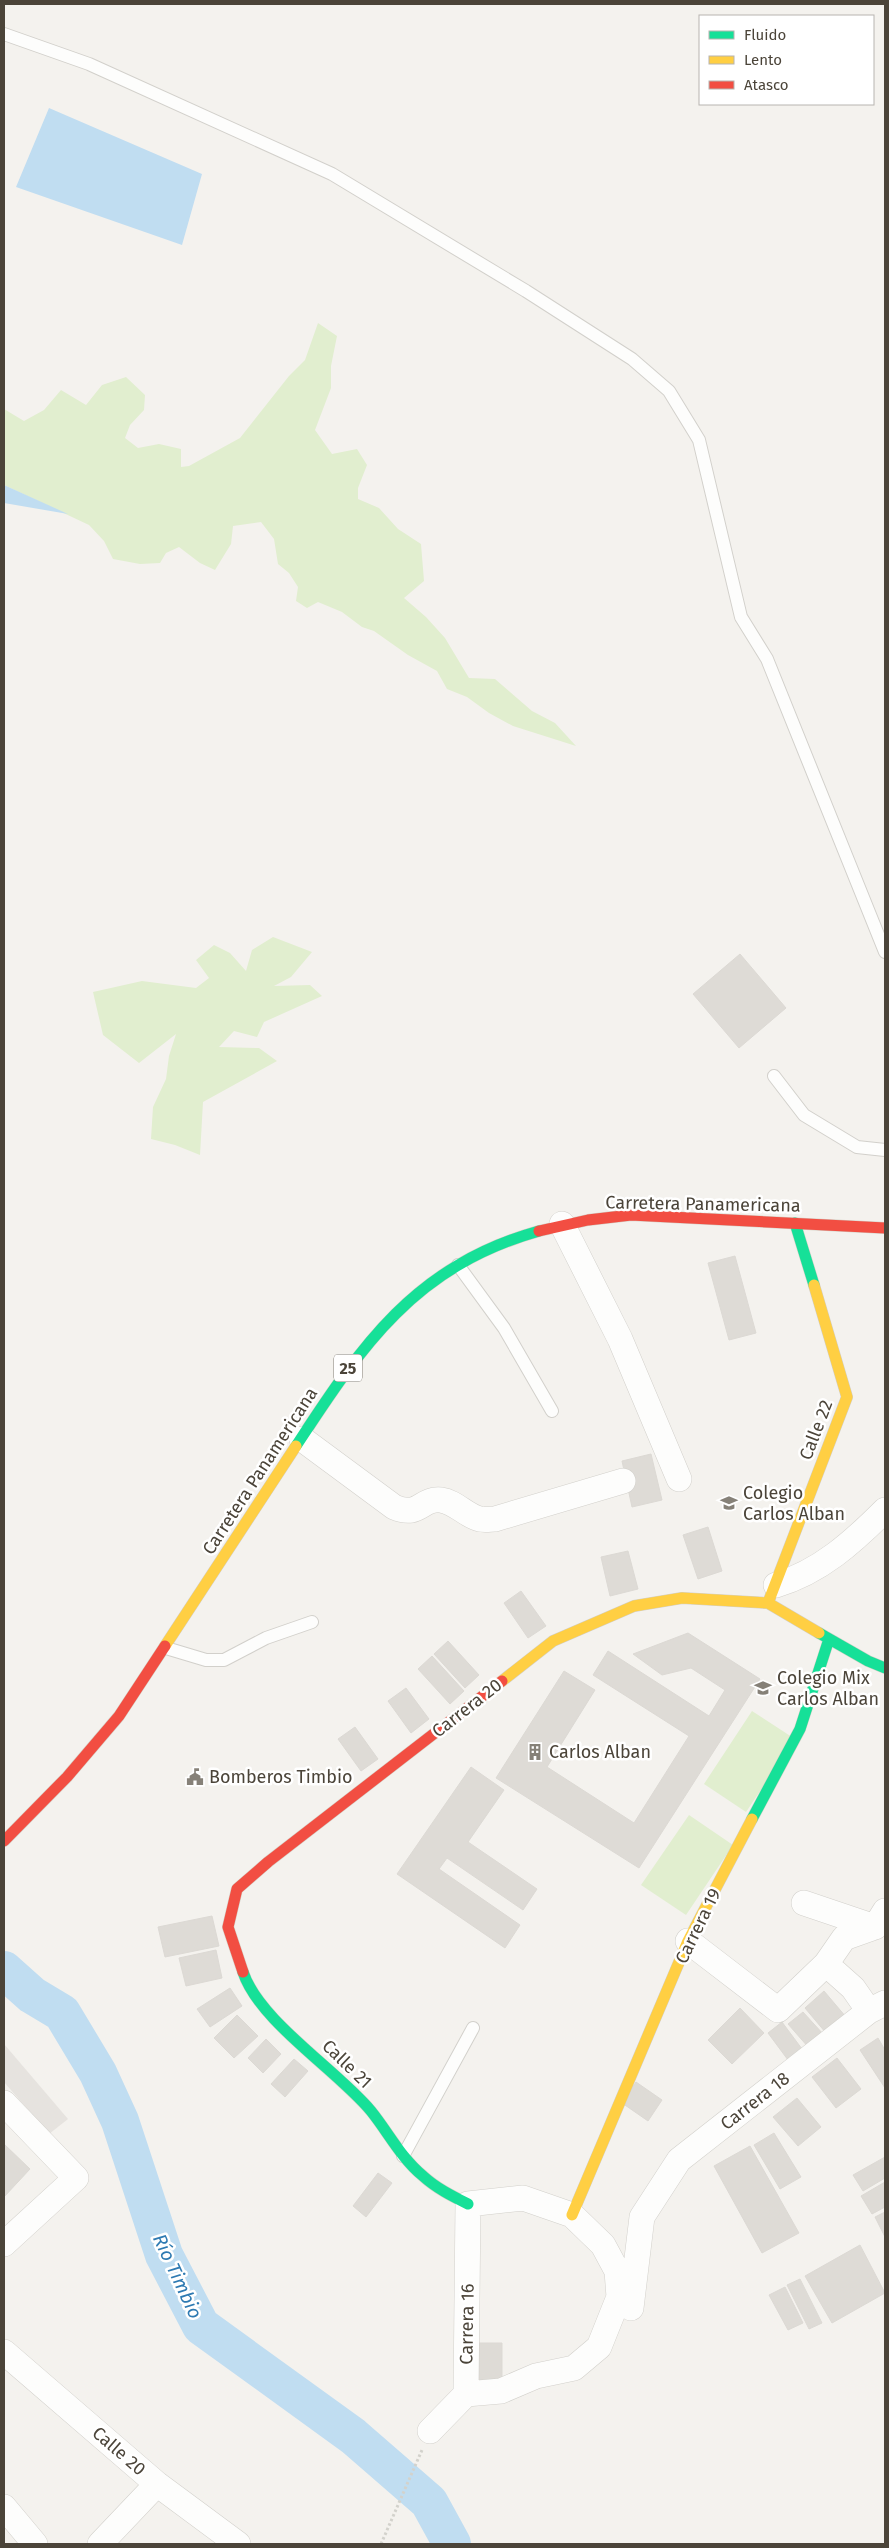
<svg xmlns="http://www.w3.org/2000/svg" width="889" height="2548" font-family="'Fira Sans',sans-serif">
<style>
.green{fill:#e1eecf}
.parking{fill:#e6e3df}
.water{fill:#c0ddf1}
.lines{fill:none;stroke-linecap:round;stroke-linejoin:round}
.river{stroke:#c0ddf1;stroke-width:38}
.building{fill:#dedbd6;stroke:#dcd9d4}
.lane-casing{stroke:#d2d0cb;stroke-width:14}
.street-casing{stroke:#d2d0cb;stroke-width:26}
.fast-casing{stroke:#d3cfc5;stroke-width:12}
.slow-casing{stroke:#d3cfc5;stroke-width:12}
.jam-casing{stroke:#d3cfc5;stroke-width:12}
.path{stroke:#d3d2cc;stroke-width:3;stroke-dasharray:2.5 2.5;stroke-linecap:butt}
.lane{stroke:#fdfdfc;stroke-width:12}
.street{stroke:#fdfdfc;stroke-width:25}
.fast{stroke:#16e098;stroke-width:11}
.slow{stroke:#ffcf43;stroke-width:11}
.jam{stroke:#f24e42;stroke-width:11}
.labels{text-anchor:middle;stroke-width:5;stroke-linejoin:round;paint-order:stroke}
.shield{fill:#fff;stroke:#817c74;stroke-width:1}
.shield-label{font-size:16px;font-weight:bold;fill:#4b4439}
.street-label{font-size:18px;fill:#4b4439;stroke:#fff}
.poi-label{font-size:18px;fill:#4b4439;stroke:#fff;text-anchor:start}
.water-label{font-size:19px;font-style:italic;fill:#2e7ab2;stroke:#fff}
</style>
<rect width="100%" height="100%" fill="#f4f2ee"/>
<path class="green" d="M318,323L337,336L331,366V388L315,430L332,454L357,449L367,465L358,488V499L379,508L398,529L421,544L424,581L404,598L426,617L445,638L469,678L495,679L532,711L555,723L576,746L513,726L489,713L467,697L447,689L437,671L408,655L374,631L362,627L342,612L318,602L307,608L296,601L298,587L289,573L278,564L274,539L261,522L233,526L231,544L215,570L200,563L179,547L166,553L160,563L140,564L113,559L104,541L89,525L4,485V409L24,421L44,410L61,390L86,405L102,385L126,377L145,395L144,410L130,425L125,438L138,448L159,444L181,449V467L189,466L240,438L289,376L305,360Z
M273,937L312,952L291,977L274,986L310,985L322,996L264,1022L257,1037L234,1031L219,1047L259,1048L277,1061L203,1102L200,1155L175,1145L151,1139L153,1107L166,1079L169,1056L176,1034L139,1063L103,1035L93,992L142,981L196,988L209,978L196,960L214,945L230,953L246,971L252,950Z
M752,1711L795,1739L746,1812L704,1784Z
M689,1815L733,1845L686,1915L641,1885Z"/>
<path class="parking" d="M4,2044L68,2119L49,2134L4,2082Z"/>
<path class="water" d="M49,108L202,174L182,245L16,187Z
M4,485L68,514L4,503Z"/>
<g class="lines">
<path class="river" d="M4,1970L32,1995L62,2013L98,2073L120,2121L164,2255L201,2326L353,2436L429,2502L452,2544"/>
</g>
<path class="building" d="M740,954L786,1008L739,1048L693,994Z
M735,1256L756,1333L729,1340L708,1263Z
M651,1454L662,1500L632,1507L622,1461Z
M708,1527L722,1571L698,1579L683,1535Z
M628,1551L638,1589L610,1596L601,1557Z
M521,1591L546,1626L528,1638L504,1603Z
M688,1633L760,1679L639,1868L496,1778L564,1671L595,1690L547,1767L634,1823L689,1736L593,1675L608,1651L709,1716L725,1690L691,1668L662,1675L633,1654Z
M448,1641L479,1675L465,1688L434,1654Z
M432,1656L464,1691L450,1704L418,1669Z
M406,1688L429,1719L411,1733L388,1701Z
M355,1727L378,1759L361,1771L338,1739Z
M471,1767L504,1790L468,1842L537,1889L523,1910L447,1858L439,1869L520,1925L505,1948L397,1874Z
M212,1916L219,1946L165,1957L158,1927Z
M216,1950L222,1978L186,1986L179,1958Z
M230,1988L242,2006L210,2027L197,2009Z
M824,1991L846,2017L826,2033L805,2008Z
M740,2008L764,2033L732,2064L708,2040Z
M803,2012L824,2035L809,2048L788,2024Z
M237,2015L258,2036L234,2058L214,2038Z
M782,2022L805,2053L791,2064L768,2033Z
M878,2038L885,2050V2088L860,2050Z
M266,2039L281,2054L263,2073L248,2058Z
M837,2058L861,2089L836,2108L812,2077Z
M294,2059L308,2071L285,2097L271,2084Z
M636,2082L662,2100L648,2121L622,2103Z
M797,2098L821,2127L798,2146L773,2117Z
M774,2133L801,2177L780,2189L754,2145Z
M4,2144L30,2169L4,2197Z
M750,2146L799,2233L762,2253L714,2166Z
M885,2157V2178L863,2191L853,2175Z
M378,2173L392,2183L366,2217L353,2206Z
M885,2182V2207L872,2214L861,2196Z
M885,2212V2237L875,2217Z
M860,2245L885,2293L832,2323L805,2276Z
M800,2279L822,2323L809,2329L787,2285Z
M785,2287L803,2323L788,2330L769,2295Z
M473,2343H502V2382H473Z"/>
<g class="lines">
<g class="lane-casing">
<path id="lane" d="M4,34L89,64L332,174L526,291L632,359L669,391L699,440L741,617L767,659L885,952
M774,1076L804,1115L857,1147L885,1150
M458,1265L504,1328L552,1411
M166,1648L206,1660H224L266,1638L312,1622
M403,2156L473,2028"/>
</g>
<g class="street-casing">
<path id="street" d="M562,1224L620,1339L679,1479
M302,1439L394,1507C420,1518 420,1498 441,1500C456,1502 466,1516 480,1519C484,1520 491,1519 495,1519L623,1481
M776,1585C820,1572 853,1542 885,1510
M804,1903L875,1927
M688,1941L778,2010L826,1964L844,1938L875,1927L885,1911
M826,1964L853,1988L869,2011
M4,2103L76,2178L4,2244
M631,2308L642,2217L679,2160L869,2011L885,2003
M4,2352L157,2484L238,2544
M430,2431L466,2394L468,2204L523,2198L572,2215L603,2245L617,2271L619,2297L599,2347L574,2368L536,2376L501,2391L466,2394
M4,2507L35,2544
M100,2544L157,2484"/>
</g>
<g class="fast-casing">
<path id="fast" d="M795,1223L814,1285
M296,1446C362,1345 415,1266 539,1231
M819,1633L868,1661L885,1668
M752,1819L800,1729L829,1639
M243,1972C259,2021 337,2070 371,2111C388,2132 401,2158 423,2176C436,2188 452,2196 468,2204"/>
</g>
<g class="slow-casing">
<path id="slow" d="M768,1603L847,1397L814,1285
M165,1646L296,1446
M502,1681L553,1641L634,1606L682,1598L768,1603L819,1633
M572,2215L688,1941L752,1819"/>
</g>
<g class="jam-casing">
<path id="jam" d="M539,1231L588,1220L631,1215L885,1228
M4,1841L67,1777L119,1716L165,1646
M243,1972L228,1927L237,1889L268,1862L502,1681"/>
</g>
<path class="path" d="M381,2544L422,2450"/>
<use href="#lane" class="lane"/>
<use href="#street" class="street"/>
<use href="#fast" class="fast"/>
<use href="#slow" class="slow"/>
<use href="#jam" class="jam"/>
</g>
<defs>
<g id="university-bare" transform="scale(1.35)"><path d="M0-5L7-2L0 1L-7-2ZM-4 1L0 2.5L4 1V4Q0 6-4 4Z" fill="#868178" stroke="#fff" stroke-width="2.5" paint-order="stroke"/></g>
<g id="school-bare" transform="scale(1.35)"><path d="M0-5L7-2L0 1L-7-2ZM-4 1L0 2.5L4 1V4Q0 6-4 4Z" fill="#868178" stroke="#fff" stroke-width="2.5" paint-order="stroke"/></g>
<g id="building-bare" transform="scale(1.35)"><path d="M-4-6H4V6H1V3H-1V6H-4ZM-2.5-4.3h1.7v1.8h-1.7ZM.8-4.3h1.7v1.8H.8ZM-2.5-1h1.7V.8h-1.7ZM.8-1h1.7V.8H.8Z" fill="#868178" stroke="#fff" stroke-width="2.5" paint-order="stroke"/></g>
<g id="civic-bare" transform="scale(1.35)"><path d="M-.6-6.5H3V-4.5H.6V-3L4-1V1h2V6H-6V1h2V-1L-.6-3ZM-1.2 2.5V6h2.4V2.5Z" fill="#868178" stroke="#fff" stroke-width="2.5" paint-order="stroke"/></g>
</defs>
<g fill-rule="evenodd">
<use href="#university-bare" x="729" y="1503"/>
<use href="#school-bare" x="763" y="1688"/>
<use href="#building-bare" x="535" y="1752"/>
<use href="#civic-bare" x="195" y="1777"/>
</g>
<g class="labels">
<rect class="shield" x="334" y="1354.5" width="28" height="27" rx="4"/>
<g class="shield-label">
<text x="348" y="1374">25</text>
</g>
<g class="street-label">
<text transform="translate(703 1204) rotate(1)" y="6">Carretera Panamericana</text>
<text transform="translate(816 1430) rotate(-69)" y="6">Calle 22</text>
<text transform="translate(260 1471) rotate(-57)" y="6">Carretera Panamericana</text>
<text transform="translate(467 1708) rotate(-38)" y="6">Carrera 20</text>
<text transform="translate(698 1926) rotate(-64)" y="6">Carrera 19</text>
<text transform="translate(347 2064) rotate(44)" y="6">Calle 21</text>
<text transform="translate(755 2101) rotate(-38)" y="6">Carrera 18</text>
<text transform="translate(467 2324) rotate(-89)" y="6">Carrera 16</text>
<text transform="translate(119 2451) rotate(41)" y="6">Calle 20</text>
</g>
<g class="poi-label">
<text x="743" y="1499">Colegio<tspan x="743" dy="21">Carlos Alban</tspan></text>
<text x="777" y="1684">Colegio Mix<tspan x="777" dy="21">Carlos Alban</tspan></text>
<text x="549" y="1758">Carlos Alban</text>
<text x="209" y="1783">Bomberos Timbio</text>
</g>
<g class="water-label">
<text transform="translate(178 2276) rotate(65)" y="7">Río Timbio</text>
</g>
</g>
<rect width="889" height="2548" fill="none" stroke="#4b4439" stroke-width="10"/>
<rect x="699" y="15" width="175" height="90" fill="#ffffff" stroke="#b7b4b0"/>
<rect x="709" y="31" width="25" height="8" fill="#16e098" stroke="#b7b4b0"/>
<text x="744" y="40" font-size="15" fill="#4b4439">Fluido</text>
<rect x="709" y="56" width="25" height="8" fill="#ffcf43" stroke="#b7b4b0"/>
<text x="744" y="65" font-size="15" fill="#4b4439">Lento</text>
<rect x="709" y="81" width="25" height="8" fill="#f24e42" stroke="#b7b4b0"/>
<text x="744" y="90" font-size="15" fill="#4b4439">Atasco</text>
</svg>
